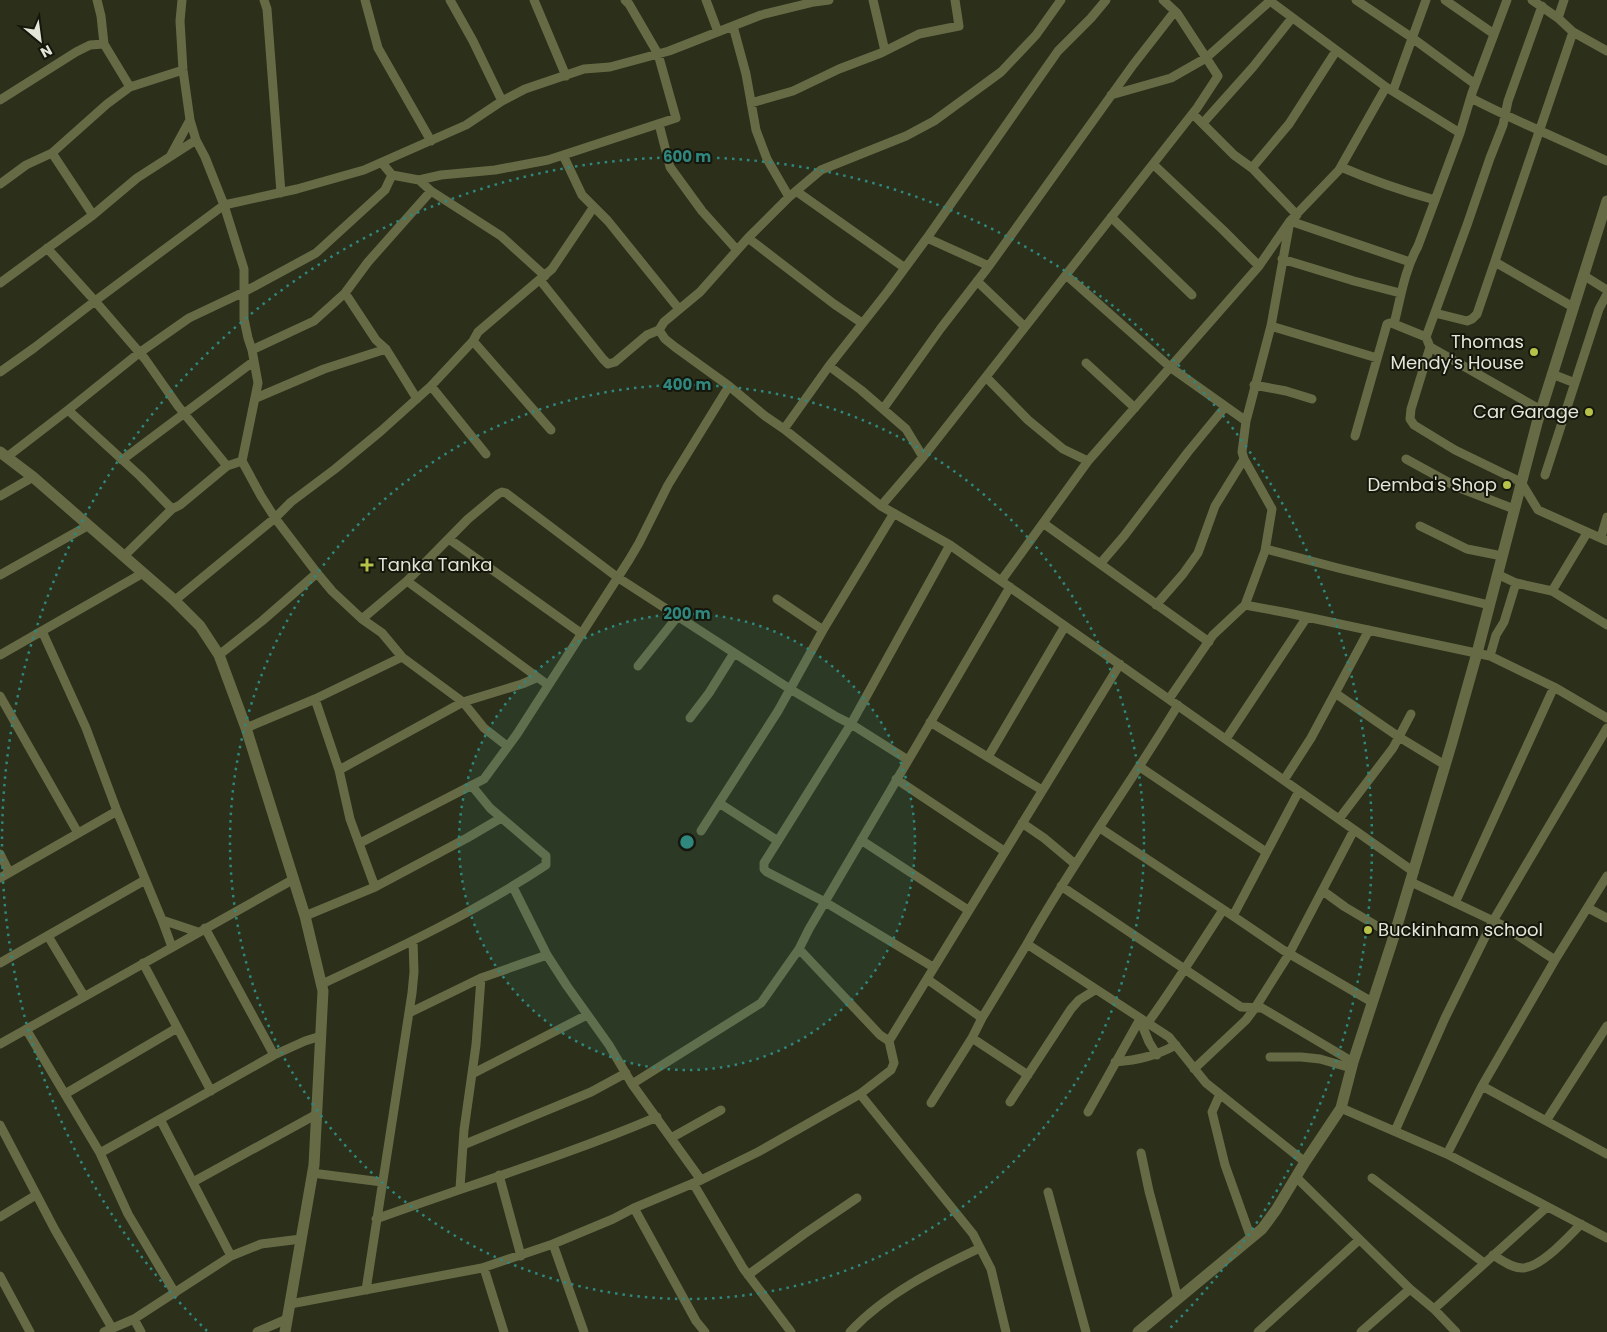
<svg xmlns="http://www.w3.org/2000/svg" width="1607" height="1332" font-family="Poppins,sans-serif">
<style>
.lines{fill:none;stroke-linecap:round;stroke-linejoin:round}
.minor{stroke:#666b46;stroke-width:9}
.tertiary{stroke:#666b46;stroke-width:11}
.ring{fill:none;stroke:#2f877e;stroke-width:2.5;stroke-dasharray:2.5 5}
.poi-dot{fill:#b6c249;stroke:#15160c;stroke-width:2}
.labels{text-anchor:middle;stroke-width:4;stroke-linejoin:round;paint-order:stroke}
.poi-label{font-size:18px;fill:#e3e5d7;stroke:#15160c;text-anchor:end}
.centre{fill:#2f877e;stroke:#15160c;stroke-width:2.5}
.ring-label{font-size:15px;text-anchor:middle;font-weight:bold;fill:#2f877e;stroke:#15160c;stroke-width:4;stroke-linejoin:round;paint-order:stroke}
</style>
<rect width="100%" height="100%" fill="#2c2f19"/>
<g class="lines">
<path class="minor" d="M97,0L101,16L104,44L130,87
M182,0L180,21L183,70L190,120L196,140L205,157L224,205L244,269V319L248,338L252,350L258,383L242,461L261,496L275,518L317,573L262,621L219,655
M264,0L267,9L281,193
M365,0L378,48L431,141
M450,0L473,41L502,101
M534,0L566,76
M706,0L718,32
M873,0L885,51
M1356,0L1411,37L1475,84
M1445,0L1494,34
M1532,0L1558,18L1573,32L1607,51
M1270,1L1386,87L1460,133
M1542,6L1508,101L1503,125L1490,158L1467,225L1426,337L1430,347L1411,409L1410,419L1414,425L1455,450L1521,482L1538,510L1607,541
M1558,18L1564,0
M733,26L746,74L756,130L767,159L789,197
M1393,91L1426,0
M1111,95L1171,78L1206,58L1271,0
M1471,98C1515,121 1562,140 1607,161
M0,100L76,52L90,45L104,44
M751,103L793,91L839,69L881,53L919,34L959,26L955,0
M1193,114L1234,155L1252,168L1297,215
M1203,123L1253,67L1292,18
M659,124L670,167L702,211L737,250
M52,153L93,215
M171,155L190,120
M563,155L582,195L608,221L679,309
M382,163L392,175L419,180L441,175L495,170L548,160L676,118L658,54L629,4L625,0
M1153,164L1223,230L1259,266
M1341,167C1371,180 1403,191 1435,200
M1252,168L1289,124L1336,51
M419,180L431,191L501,236L545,276
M0,184L26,165L52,153L107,104L130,87L183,70
M796,191L905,268
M1111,217L1192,295
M748,238L834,304L862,323
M927,238L989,266
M47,248L95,301L145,359L178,406L227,466
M1282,259L1354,281L1400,293
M1495,262L1573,307
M1066,275L1170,367L1246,421
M1583,275L1607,290
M540,280L603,359L608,364L615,362L647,335L659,330L664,322L700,292L748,238L789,197L821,170L906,136L934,121L1001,72L1036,35L1061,0
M977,281L1025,327
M0,283L93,215L137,178L196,140
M345,293L376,340L386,349L417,399
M1435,313L1467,321L1472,319L1477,314L1573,32
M1271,326L1377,358
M659,330L665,339L675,347L729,386L765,416L784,429L881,506L950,545L1414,872
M1426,337L1394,324C1401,296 1404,272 1418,246L1460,133L1472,93L1507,0
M473,341L551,430
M1430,347L1541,410
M252,350L314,321L345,293L368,262L431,191
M1086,363L1135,408
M829,366L861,390L906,429L923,457
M0,372L34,348L95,301L224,205L297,189L364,170L466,125L502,101L525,89L584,69L610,67L669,51L761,15L814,2L829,0
M1552,374L1575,383
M986,377L1028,420L1063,449L1088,461
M1254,385L1286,391L1312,399
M431,386L486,454
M256,398L324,369L386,349
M883,409L941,328L989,266L1133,65L1175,11
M68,410L140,476L172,509
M784,429L829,366L888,291L927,238L1058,51L1091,18L1106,0
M1355,436L1387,324L1390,323L1394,324
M7,457L68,410L139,353L189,318L244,292L316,253L385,190L392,175
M1406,459L1457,487L1514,509
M122,460L254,361
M1545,475L1599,309L1607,294
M0,496L33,477
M881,506L923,457L1197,108L1218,76L1177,13L1163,0
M1043,523L1209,642
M1420,526L1467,549L1502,556
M1601,537L1607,517
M449,539L582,634
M1266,549L1338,568L1489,605
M124,556L172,509L180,505L227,466L242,461
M1100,564L1124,536L1188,452L1225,407
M317,573L332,591L362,619L382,633L402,657L463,702L484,728L507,746
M1497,574L1516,583L1552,591L1607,625
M0,575L89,525
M407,581L548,685
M1001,581L1088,461L1259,266L1290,221L1339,170L1386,87
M1552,591L1587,533
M777,599L823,630
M174,601L275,518L291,502L335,469L381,431L431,386L473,341L478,332L552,269L593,208
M1156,605L1183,574L1198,553L1215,506L1244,459
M1245,605L1265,551L1272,509L1244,459L1242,452L1246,421L1271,326L1290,221L1410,262
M362,619L407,581L468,519L498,494L502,492L506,493L617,577L790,689L837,717L851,724L908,760
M42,631L86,728L117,811L162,920L198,932
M0,655L143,573
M1490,656L1496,635L1504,622L1516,583
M638,666L678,616
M1335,693L1399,737L1445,765
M0,696L78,833
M315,699L339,770L350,819L375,887
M1169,699L1213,635L1245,605L1288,613L1490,656L1554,687L1607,718
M1178,705C1129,786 1073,862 1027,944L1169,1037L1206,1083L1305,1162
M690,718L709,693L734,653
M930,722L1042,790
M246,728L315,699L402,657
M1226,739L1307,617
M988,757L1065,626
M1140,767L1266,852
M339,770L463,702L522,684L536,678
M896,779L1004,851
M1284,780L1311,738L1369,630
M719,803L778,841
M1339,819L1393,748L1411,714
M1022,823L1044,838L1075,864
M1100,828L1233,916L1283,950L1372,1002
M701,831L778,711L823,630L894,513
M861,840L968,910
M360,843L484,779L517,734L629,560L639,543L668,485L729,386
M0,854L9,872
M0,878L117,811
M1411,882L1502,925L1555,960
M1061,886L1241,1007L1262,1008L1353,1062
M513,887L547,955L567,986L609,1045L632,1084L701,1180
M1323,891L1345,907L1394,936
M1455,903L1554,687
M1588,908L1607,918
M305,916L375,887L467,838L501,818
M1233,916L1299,791
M162,920L172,947
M205,928L274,1055
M48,936L84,996
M1027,944L982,1018L972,1038L1028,1075
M0,963L145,880
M143,963L211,1091
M933,967L825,902L767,872L764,869V863L851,724L950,545
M927,979L982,1018
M322,984C399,948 475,912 546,865V856L490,808L472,786
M409,1013L481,978L547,955
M1140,1020L1149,1042L1157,1055
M1147,1024C1174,987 1198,948 1223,910
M26,1029L100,1153L128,1214L175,1293
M889,1041L1120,664
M0,1044L294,879
M1270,1057H1301L1320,1059L1351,1068
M1115,1062C1139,1060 1155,1056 1176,1045
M1194,1069L1246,1020L1255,1008L1289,954L1354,830
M472,1074L587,1015
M632,1084L761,1003L799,949L809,929L1010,587
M1482,1086L1607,1154
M65,1094L177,1028
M860,1094L973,1234L991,1269L1006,1332
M1220,1094L1212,1112L1225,1165L1251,1238
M1010,1102L1071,1009L1079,1000L1095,990
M931,1103L972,1038
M1341,1108L1447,1154L1607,1238
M1088,1112L1140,1019
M160,1119L231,1256
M1546,1121L1607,1026
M0,1125L55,1230L112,1328
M1395,1131L1445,1018L1493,921L1607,728
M671,1138L721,1110
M463,1145L591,1092L626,1073
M100,1153L274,1055L305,1041L321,1036
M1141,1153L1149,1191L1178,1299
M1447,1154L1482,1086L1555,960L1607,876
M312,1173L382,1182
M499,1175L521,1256
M1296,1177L1410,1289L1434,1309L1456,1332
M1372,1178L1484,1263
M193,1182L317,1114
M693,1183L743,1268L791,1332
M460,1188L464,1130L476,1045L481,978
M1048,1192L1086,1332
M634,1208L696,1321L705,1332
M0,1217L36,1195
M376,1219C470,1185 565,1156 657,1117
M553,1244L584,1332
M1493,1255C1501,1260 1512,1268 1522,1268C1541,1268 1568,1237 1581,1224
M484,1268L504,1332
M748,1275L804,1234L857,1198
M0,1276L30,1332
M366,1290L412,993L414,972L413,941
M290,1304L482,1268L553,1244L613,1219L634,1208L701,1180L758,1152L860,1094L891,1070L894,1063L889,1041L880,1035L799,949
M1434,1309L1547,1207
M134,1319L141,1332
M104,1332L134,1319L231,1256L261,1244L301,1239
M257,1332L287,1319
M850,1332C884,1295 935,1269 980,1248
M1258,1332L1359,1240
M1361,1332L1410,1289"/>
<path class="tertiary" d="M0,452L33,477L173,599L200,626L219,655L246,728L305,916L323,991L314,1165L285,1332
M1138,1332L1262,1229L1276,1210L1305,1162L1341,1108L1353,1062L1394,936L1452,742L1477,653L1537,423L1607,201"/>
</g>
<circle cx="687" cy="842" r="228" fill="#2f877e" fill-opacity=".12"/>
<g class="ring">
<circle cx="687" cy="842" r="228"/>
<circle cx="687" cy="842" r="457"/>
<path d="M207 1331A685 685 0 1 1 1167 1331"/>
</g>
<g class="poi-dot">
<circle cx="1534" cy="352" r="5"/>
<circle cx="1589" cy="412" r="5"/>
<circle cx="1507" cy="485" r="5"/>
<path d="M364.5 557.5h5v5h5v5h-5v5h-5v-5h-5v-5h5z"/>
<circle cx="1368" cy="930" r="5"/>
</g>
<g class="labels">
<g class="poi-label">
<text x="1524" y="348">Thomas<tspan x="1524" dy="21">Mendy's House</tspan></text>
<text x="1579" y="418">Car Garage</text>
<text x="1497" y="491">Demba's Shop</text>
<text x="378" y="571" text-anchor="start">Tanka Tanka</text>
<text x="1378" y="936" text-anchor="start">Buckinham school</text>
</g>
</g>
<circle cx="687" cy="842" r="8" class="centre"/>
<g class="ring-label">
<text x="687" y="162">600 m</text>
<text x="687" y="390">400 m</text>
<text x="687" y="619">200 m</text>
</g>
<g transform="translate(40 40) rotate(151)" stroke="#15160c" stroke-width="4" paint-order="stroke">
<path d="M0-4L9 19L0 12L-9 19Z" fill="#e3e5d7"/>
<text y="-8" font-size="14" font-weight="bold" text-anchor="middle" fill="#e3e5d7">N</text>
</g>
</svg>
